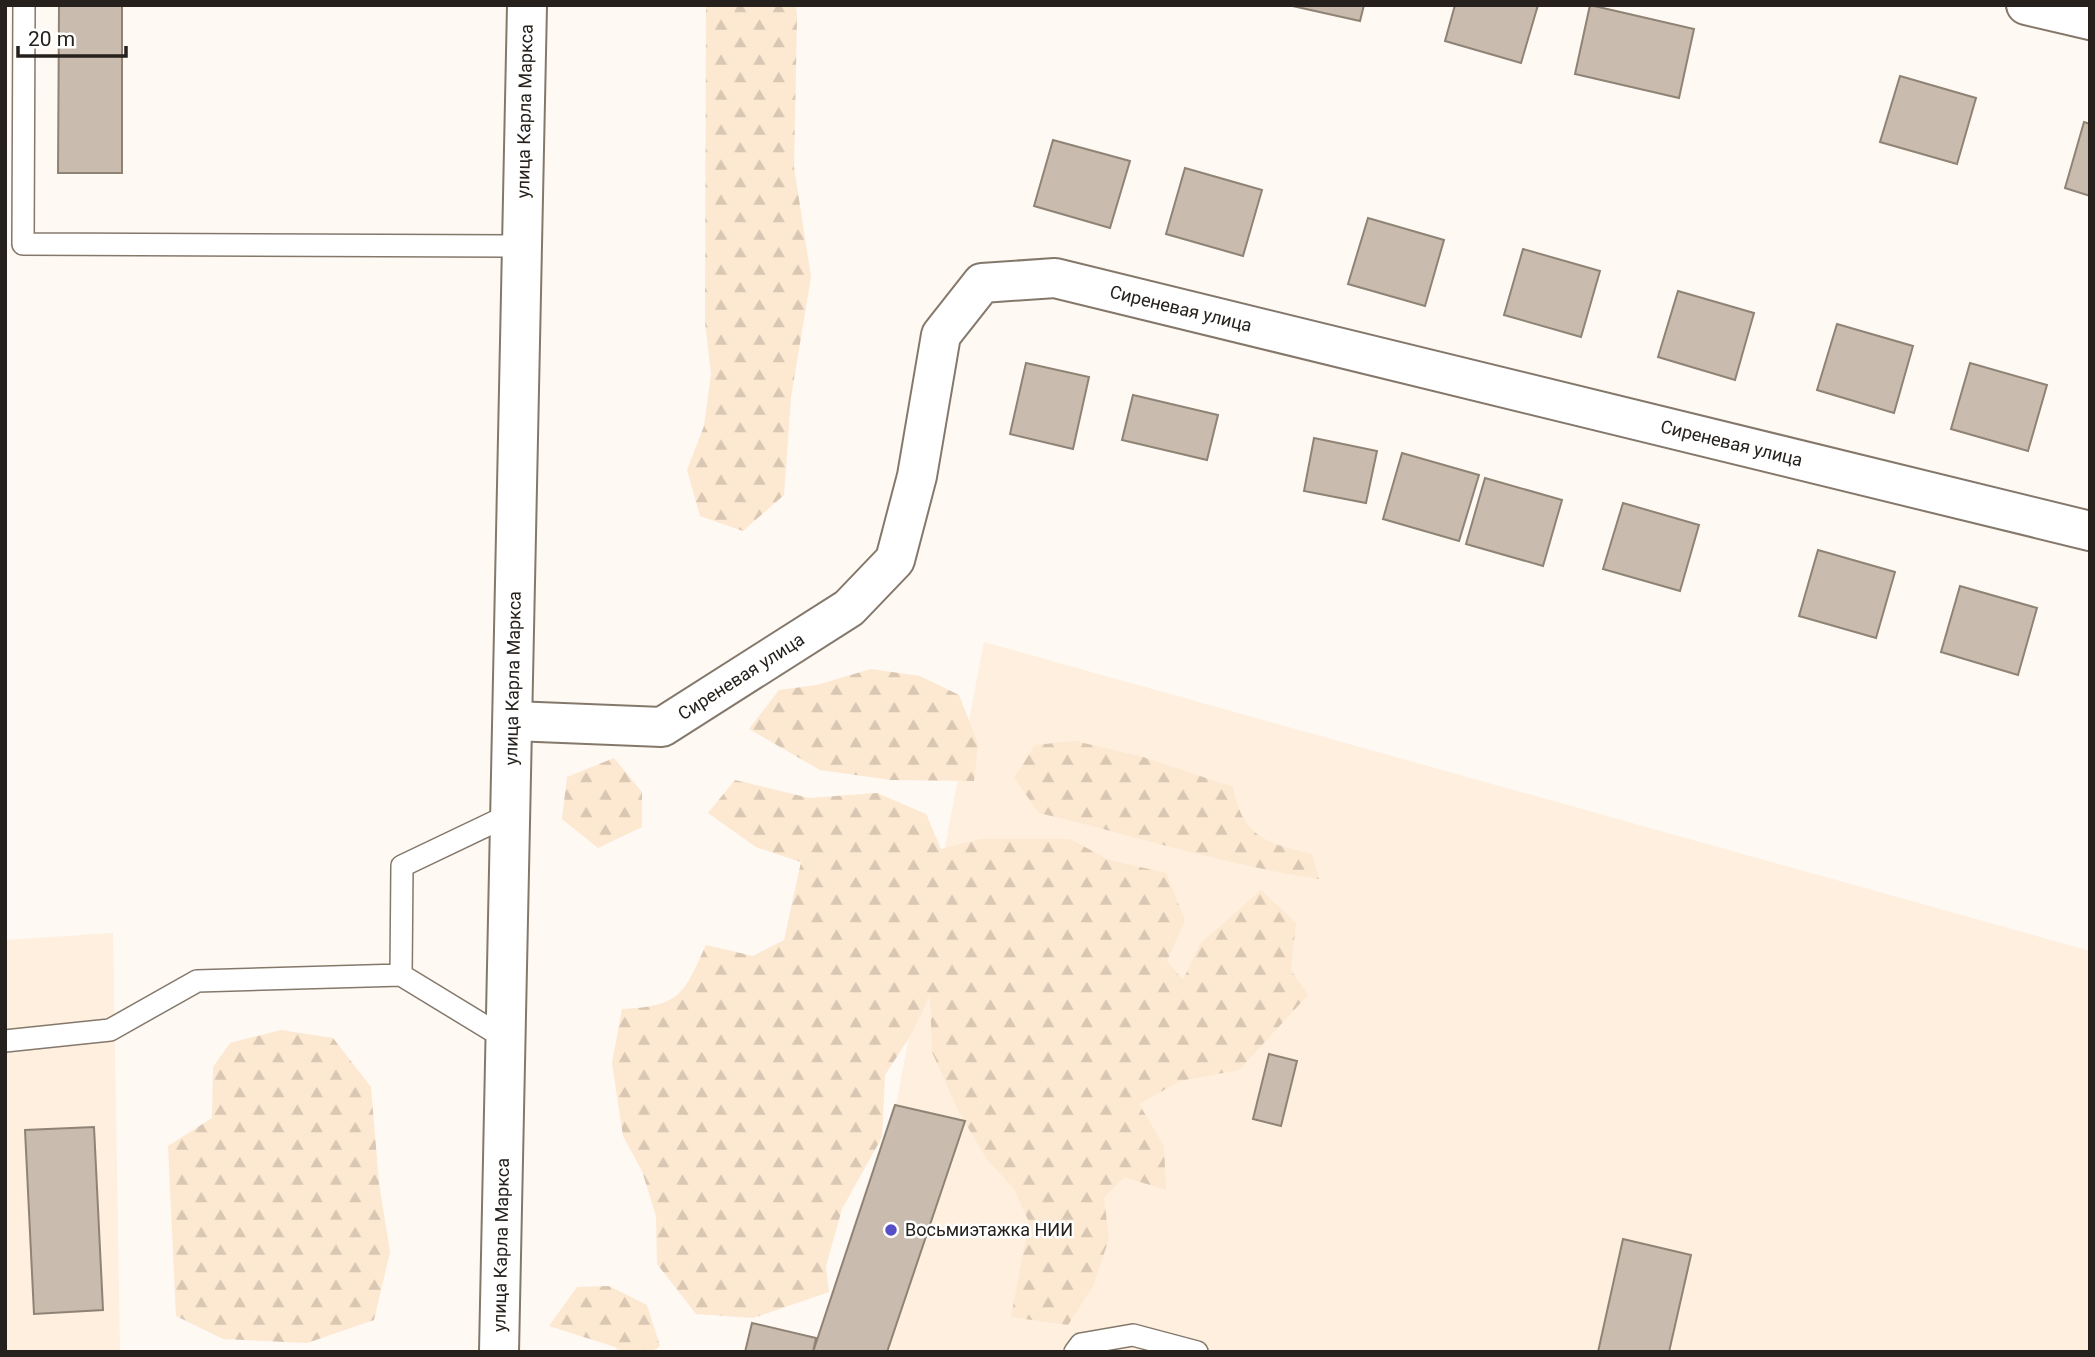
<svg xmlns="http://www.w3.org/2000/svg" width="2095" height="1357" font-family="Roboto,sans-serif">
<style>
.built{fill:#feefde}
.forest{fill:url(#forest-firs)}
.building{fill:#c9bcae;stroke:#8e8375;stroke-width:2}
.lines{fill:none;stroke-linecap:round;stroke-linejoin:round}
.service-casing{stroke:#84786b;stroke-width:24}
.minor-casing{stroke:#84786b;stroke-width:42}
.tertiary-casing{stroke:#84786b;stroke-width:42}
.service{stroke:#fff;stroke-width:21}
.minor{stroke:#fff;stroke-width:38}
.tertiary{stroke:#fff;stroke-width:38}
.poi-dot{fill:#574fc6;stroke:#fff;stroke-width:2.5}
.labels{text-anchor:middle;stroke-width:5;stroke-linejoin:round;paint-order:stroke}
.street-label{font-size:18px;fill:#26211c;stroke:#fff}
.poi-label{font-size:18px;fill:#26211c;stroke:#fff;text-anchor:start}
</style>
<defs>
<pattern id="forest-firs" width="22" height="20" patternUnits="userSpaceOnUse" patternTransform="scale(1.75)"><rect width="22" height="20" fill="#fde8d1"/><path d="M5 1l3.5 6h-7zM16 11l3.5 6h-7z" fill="#d9c7b3"/></pattern>
</defs>
<rect width="100%" height="100%" fill="#fef9f3"/>
<path class="built" d="M984,642L2090,951V1352H849Z
M113,933L120,1352H5V940Z"/>
<path class="forest" d="M706,5H796L797,17L794,167L811,277L791,397L784,495L743,531L700,516L687,470L704,426L711,374L705,322Z
M871,669L920,676L959,695L978,744L974,781L891,780L820,770L749,729L779,690L817,685Z
M1075,741L1143,757L1233,787C1242,837 1268,844 1312,854L1319,879C1224,865 1133,835 1039,813L1014,778L1035,745Z
M614,758L642,792V827L598,848L562,819L567,777Z
M735,780L809,798L877,793L926,814L941,849L981,839H1070L1109,860L1166,873L1185,920L1167,961L1183,980L1200,944L1261,890L1296,923L1291,970L1308,995L1239,1070L1180,1081L1139,1104L1164,1146L1166,1190L1124,1177L1104,1198L1109,1239L1093,1286L1068,1325L1011,1317L1029,1222L1014,1189L986,1158L959,1112L932,1052L930,996L909,1038L885,1075L882,1137L842,1209L826,1266L829,1292L753,1318L696,1314L657,1264L656,1216L642,1171L623,1136L612,1063L622,1009C681,1006 683,995 706,945L753,956L784,940L801,862L756,847L708,813Z
M281,1030L333,1038L371,1087L379,1183L390,1252L374,1320L307,1343L223,1339L176,1316L168,1146L212,1118L213,1067L230,1043Z
M609,1286L647,1305L660,1346L651,1352H620L615,1347L549,1326L577,1287Z"/>
<path class="building" d="M1288,5H1364L1360,21Z
M1455,5H1538L1521,63L1445,41Z
M1590,5L1694,29L1679,98L1575,74Z
M59,6H122V173H58Z
M1900,76L1976,98L1957,164L1880,142Z
M2084,122L2090,124V196L2065,188Z
M1053,140L1130,161L1110,228L1034,206Z
M1185,168L1262,190L1243,256L1166,234Z
M1368,218L1444,240L1425,306L1348,284Z
M1523,249L1600,271L1581,337L1504,315Z
M1678,291L1754,313L1735,380L1658,357Z
M1837,324L1913,346L1894,413L1817,390Z
M1026,363L1089,377L1073,449L1010,434Z
M1970,363L2047,385L2028,451L1951,429Z
M1133,395L1218,415L1207,460L1122,440Z
M1314,438L1377,451L1366,503L1304,491Z
M1402,453L1479,475L1459,541L1383,519Z
M1485,478L1562,500L1543,566L1466,544Z
M1623,503L1699,525L1680,591L1603,569Z
M1818,550L1895,572L1876,638L1799,616Z
M1960,586L2037,608L2018,675L1941,652Z
M1269,1054L1297,1061L1281,1126L1253,1119Z
M895,1105L965,1121L887,1352H813Z
M94,1127L103,1310L34,1314L25,1130Z
M1623,1239L1691,1255L1669,1352H1598Z
M752,1323L816,1338L813,1352H745Z"/>
<g class="lines">
<g class="service-casing">
<path id="service" d="M24,5L23,244L522,246
M506,1039L401,975L402,866L511,814
M5,1041L110,1030L197,981L401,975
M1075,1352L1081,1344L1133,1335L1197,1352"/>
</g>
<g class="minor-casing">
<g id="minor">
<path d="M2026,5L2090,20"/>
<path id="s1" d="M513,721L662,727L849,608L895,560L917,476L941,335L982,283L1055,278L2090,531"/>
</g>
</g>
<g class="tertiary-casing">
<g id="tertiary">
<path id="s2" d="M499,1352L527,5"/>
</g>
</g>
<use href="#service" class="service"/>
<use href="#minor" class="minor"/>
<use href="#tertiary" class="tertiary"/>
</g>
<circle class="poi-dot" cx="891" cy="1230" r="7"/>
<g class="labels">
<g class="street-label">
<text dy="6" stroke="none"><textPath href="#s2" startOffset="1241">улица Карла Маркса</textPath></text>
<text dy="6" stroke="none"><textPath href="#s1" startOffset="936">Сиреневая улица</textPath></text>
<text dy="6" stroke="none"><textPath href="#s1" startOffset="1503">Сиреневая улица</textPath></text>
<text dy="6" stroke="none"><textPath href="#s1" startOffset="243">Сиреневая улица</textPath></text>
<text dy="6" stroke="none"><textPath href="#s2" startOffset="674">улица Карла Маркса</textPath></text>
<text dy="6" stroke="none"><textPath href="#s2" startOffset="107">улица Карла Маркса</textPath></text>
</g>
<g class="poi-label">
<text x="905" y="1236">Восьмиэтажка НИИ</text>
</g>
</g>
<rect width="2095" height="1357" fill="none" stroke="#26211c" stroke-width="14"/>
<path d="M18 46v10h108v-10" fill="none" stroke="#26211c" stroke-width="3.5"/>
<text x="28" y="46" font-size="21" fill="#26211c" stroke="#ffffff" stroke-width="5" paint-order="stroke">20 m</text>
</svg>
